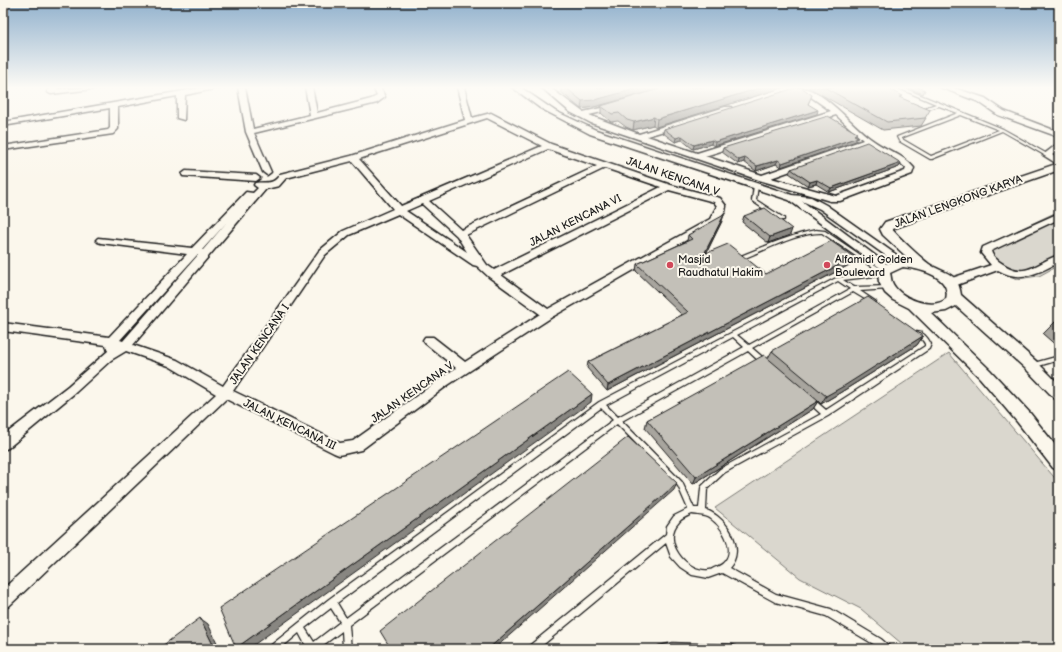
<svg xmlns="http://www.w3.org/2000/svg" width="1062" height="652" font-family="'Balsamiq Sans',sans-serif">
<style>
.green{fill:#dad7ce;stroke:#7b7a75}
.lines{fill:none;stroke-linecap:round;stroke-linejoin:round}
.service-casing{stroke:#1c1c1c;stroke-width:2.5}
.minor-casing{stroke:#1c1c1c;stroke-width:3}
.tertiary-casing{stroke:#1c1c1c;stroke-width:3}
.service{fill:#fbf7ec;fill-rule:evenodd}
.minor{fill:#fbf7ec;fill-rule:evenodd}
.tertiary{fill:#fbf7ec;fill-rule:evenodd}
.wall{fill:#a8a59e;stroke:#1c1c1c}
.shaded-wall{fill:#888681;stroke:#1c1c1c}
.building{fill:#c3c0b8;stroke:#1c1c1c}
.poi-dot{fill:#d1495b;stroke:#fbf7ec;stroke-width:1.5}
.labels{text-anchor:middle;stroke-width:4;stroke-linejoin:round;paint-order:stroke}
.street-label{font-size:11px;fill:#1c1c1c;stroke:#fbf7ec}
.poi-label{font-size:11px;fill:#1c1c1c;stroke:#fbf7ec;text-anchor:start}
</style>
<rect width="100%" height="100%" fill="#fbf7ec"/>
<filter id="ink" filterUnits="userSpaceOnUse"><feTurbulence type="fractalNoise" baseFrequency=".025" numOctaves="2"/><feDisplacementMap in="SourceGraphic" scale="8" xChannelSelector="R" yChannelSelector="G"/><feConvolveMatrix kernelMatrix="1 2 1 2 8 2 1 2 1" color-interpolation-filters="sRGB"/></filter>
<g filter="url(#ink)">
<path class="green" d="M1059,211V265L1039,276L1017,279L1000,272L987,262L982,247Z
M949,353L1059,483V649H908L861,609L800,578L715,508Z"/>
<g class="lines">
<g class="service-casing">
<path id="service" d="M896,87H901L1003,129L1049,155L1048,156H1046L1002,131L932,159H930L899,141L897,137L958,113L939,106L921,111V109L936,104ZM961,115L999,130L931,156L902,139L901,138Z
M754,185H756L758,186L756,200L784,218V220H780L752,201V200Z
M816,230L825,231L887,273L884,275L843,280L854,287L888,286L891,288L890,289L860,291L875,301L876,302L875,303L873,304L853,292L752,348L766,360L767,362L766,364H762L748,351L622,421L682,482L694,508H699L701,488L702,486L720,469L821,414L809,403L808,401L809,399L811,398L813,399L826,410L925,346V344C923,339 918,337 915,333L916,332C923,331 928,338 931,344L929,349L828,416L724,473L707,489L706,510C727,517 747,549 729,568L776,594L831,609L881,639L889,646L890,649H880L875,645L826,616L775,602L722,573L708,578L692,575L680,567L671,557L666,543L538,649H528L529,646L666,534L667,526L674,516L688,509L678,486L617,424L349,625L351,649H343L342,631L318,649H307V648L299,633L280,649H269L270,646L329,599L599,402L836,278L879,272L822,233C799,232 764,251 742,259H738V257C764,247 789,235 816,230ZM838,281L850,289L749,345L737,335ZM733,337L744,347L618,417L606,405ZM601,408L613,420L346,618L337,603ZM692,514C697,515 703,515 708,517C721,524 736,548 725,561C722,565 719,566 714,568C712,569 711,570 709,570C686,573 661,540 679,522C682,518 688,516 692,514ZM331,608L340,622L314,642L305,628Z
M1059,356V360L1032,368H1030L1029,366L1030,364Z
M673,643L732,645L735,646L736,649H658L659,646Z"/>
</g>
<g class="minor-casing">
<path id="minor" d="M51,87H58L57,89L109,87L51,94L47,92Z
M206,87H223L185,95L184,120L177,118V96L118,107V129L113,134L3,150V146L108,130L110,128V108L3,126V122Z
M238,87H245L253,129L310,115L305,87H312L317,113L371,99L377,96L373,87H380L385,97L377,103L254,133L271,172L267,175L263,172L246,132Z
M457,87H464L472,118L491,113L551,144L671,185L720,198L726,206L725,212L716,223L552,317L448,385L361,450L339,455L334,453L226,399L9,606L3,608V589L216,394L169,366L126,351L111,360L76,392L8,448L3,450V436L68,386L108,351L106,345L3,331V323L109,337L187,254L101,243L98,242L96,240L98,238L192,248L246,192L253,193L258,188L254,185L255,183C266,181 273,186 280,174L351,156L465,120ZM487,118L542,146L401,206L359,159ZM548,149L597,166L461,230L429,201ZM352,161L393,209L343,231L319,251L223,386L177,360L133,345L266,189L279,186L286,178ZM605,168L661,187L494,270L487,265L466,235ZM669,190L714,202L717,206L710,219L548,309L501,275ZM422,204L457,236L467,252L406,211ZM398,214L473,265L477,266L489,277L540,314L465,362L433,337H425L423,340L425,343L456,368L353,441L340,443L233,391L325,255L349,235ZM227,222L203,250H202ZM197,255H198L123,341L120,340Z
M512,87H520L555,111L596,130L792,195L811,197L826,205L908,263L907,265H899L820,209L802,201L892,268L887,271L883,270L789,200L590,134L540,108Z
M541,87H549L583,112L619,104V108L589,115L639,134L725,107H731V111L647,136L697,153L831,111L797,87C822,87 851,125 871,139C885,150 903,154 914,168L912,174L840,201H830L759,180L591,123L570,112ZM836,115L863,140L762,175L705,156ZM867,144L900,163L906,168L905,171L836,196L771,178Z
M940,87H951L985,98L1004,111L1059,132V137L998,115L979,102Z
M1056,145H1059V151L1052,155L1059,159V165L1043,155Z
M186,171L256,175L260,178L256,181L183,176L182,174Z
M1059,213V219L991,251C992,256 998,261 1003,264C1027,280 1038,261 1059,255V262C1039,273 1020,283 998,270L954,286H946L945,283L946,280L991,265L981,253L983,247Z"/>
</g>
<g class="tertiary-casing">
<path id="tertiary" d="M1059,163V170L892,229C898,237 921,258 929,264C944,274 958,271 961,295L1037,362L1059,384V400L1054,398L1027,370L956,306L946,311L931,313L990,370L1030,413L1059,450V471L1053,468L1018,423L980,378L909,308L893,300L885,293L879,282L878,273L882,265L903,259H909L883,235L880,229L885,222ZM903,267C920,269 952,276 946,299C933,311 898,298 892,282C891,280 891,276 890,273Z"/>
</g>
<use href="#service" class="service"/>
<use href="#minor" class="minor"/>
<use href="#tertiary" class="tertiary"/>
</g>
<path class="wall" d="M561,87H785L656,127L653,125L633,130L626,127L618,121L611,122L601,113V106L620,100L594,107L581,109L561,92Z
M808,87H874L901,98L926,118L921,126L883,130Z
M906,87H918L925,90L923,94Z
M812,95L808,104L817,114L714,146L711,144L693,149L682,140L675,142L663,133L664,129Z
M856,136V141L781,167L776,164L756,171L744,162L738,164L722,152L723,148Z
M901,163L899,167L829,192L816,184L808,186L789,173L791,169Z
M744,216L790,235L768,243L742,222Z
M722,221L706,254L766,274L854,257L851,264L607,391L587,368L588,362L682,315L636,271L637,264L687,241L688,235Z
M1059,320V348L1043,334L1055,322Z
M923,336L917,345L838,394L821,404L818,401L813,409L693,484L645,428L647,420L768,358L772,351Z"/>
<path class="shaded-wall" d="M642,87H668L594,107L581,109L582,101Z
M763,87H785L656,127L657,119Z
M818,110L817,114L714,146L715,142Z
M654,117L653,125L633,130L634,122Z
M682,136V140L675,142L676,138Z
M858,137L856,141L781,167L782,163Z
M712,140L711,144L693,149L694,145Z
M745,158L744,162L738,164L739,160Z
M778,160L776,164L756,171L757,166Z
M901,163L899,167L829,192L831,188Z
M817,180L816,184L808,186L810,182Z
M724,215L722,221L702,261L704,254Z
M792,229L790,235L768,243L770,237Z
M854,257L851,264L607,391L608,385Z
M923,336L917,345L838,394L821,404L826,396Z
M592,394L591,402L248,649H238L236,648Z
M818,401L813,409L693,484L696,477Z
M677,483L674,490L494,649H488Z
M200,618L208,624L220,649H215Z"/>
<path class="building" d="M565,87H642L595,100L582,101Z
M666,87H763L657,119L654,117L634,122L627,120L619,113L612,114L601,106Z
M798,87H801L812,95L808,104L818,110L715,142L712,140L694,145L682,136L676,138L664,129Z
M824,87H874L877,89L882,87H884L903,96L899,97L930,110L925,118L887,122Z
M828,116L857,133L854,135L858,137L782,163L778,160L757,166L745,158L739,160L723,148Z
M867,142L901,163L831,188L817,180L810,182L791,169Z
M765,208L792,229L770,237L744,216Z
M724,215L704,254L728,244L766,274L831,241L854,257L608,385L588,362L688,312L637,264L692,239L688,235Z
M868,297L923,336L844,386L826,396L772,351Z
M1059,320V325L1055,322Z
M764,355L818,401L696,477L647,420Z
M568,372L592,394L236,648L219,608Z
M628,437L677,483L488,649H391L380,631Z
M200,618L215,649H158Z"/>
</g>
<linearGradient id="sky" x2="0" y2="1"><stop stop-color="#91b1cd"/><stop offset="0.49" stop-color="#fdfbf6"/><stop offset="1" stop-color="#fdfbf6" stop-opacity="0"/></linearGradient>
<rect width="1062" height="179" fill="url(#sky)"/>
<g class="poi-dot">
<circle cx="670" cy="265" r="4"/>
<circle cx="827" cy="265" r="4"/>
</g>
<g class="labels">
<g class="street-label">
<text transform="translate(673 176) rotate(19)" y="4">JALAN KENCANA V</text>
<text transform="translate(958 201) rotate(-20)" y="4">JALAN LENGKONG KARYA</text>
<text transform="translate(575 220) rotate(-27)" y="4">JALAN KENCANA VI</text>
<text transform="translate(259 344) rotate(-55)" y="4">JALAN KENCANA I</text>
<text transform="translate(412 392) rotate(-35)" y="4">JALAN KENCANA V</text>
<text transform="translate(290 424) rotate(26)" y="4">JALAN KENCANA III</text>
</g>
<g class="poi-label">
<text x="678" y="263">Masjid<tspan x="678" dy="13">Raudhatul Hakim</tspan></text>
<text x="835" y="263">Alfamidi Golden<tspan x="835" dy="13">Boulevard</tspan></text>
</g>
</g>
<rect width="1062" height="652" fill="none" stroke="#fbf7ec" stroke-width="16"/>
<rect x="8" y="8" width="1046" height="636" fill="none" stroke="#1c1c1c" stroke-width="1.5" filter="url(#ink)"/>
</svg>
